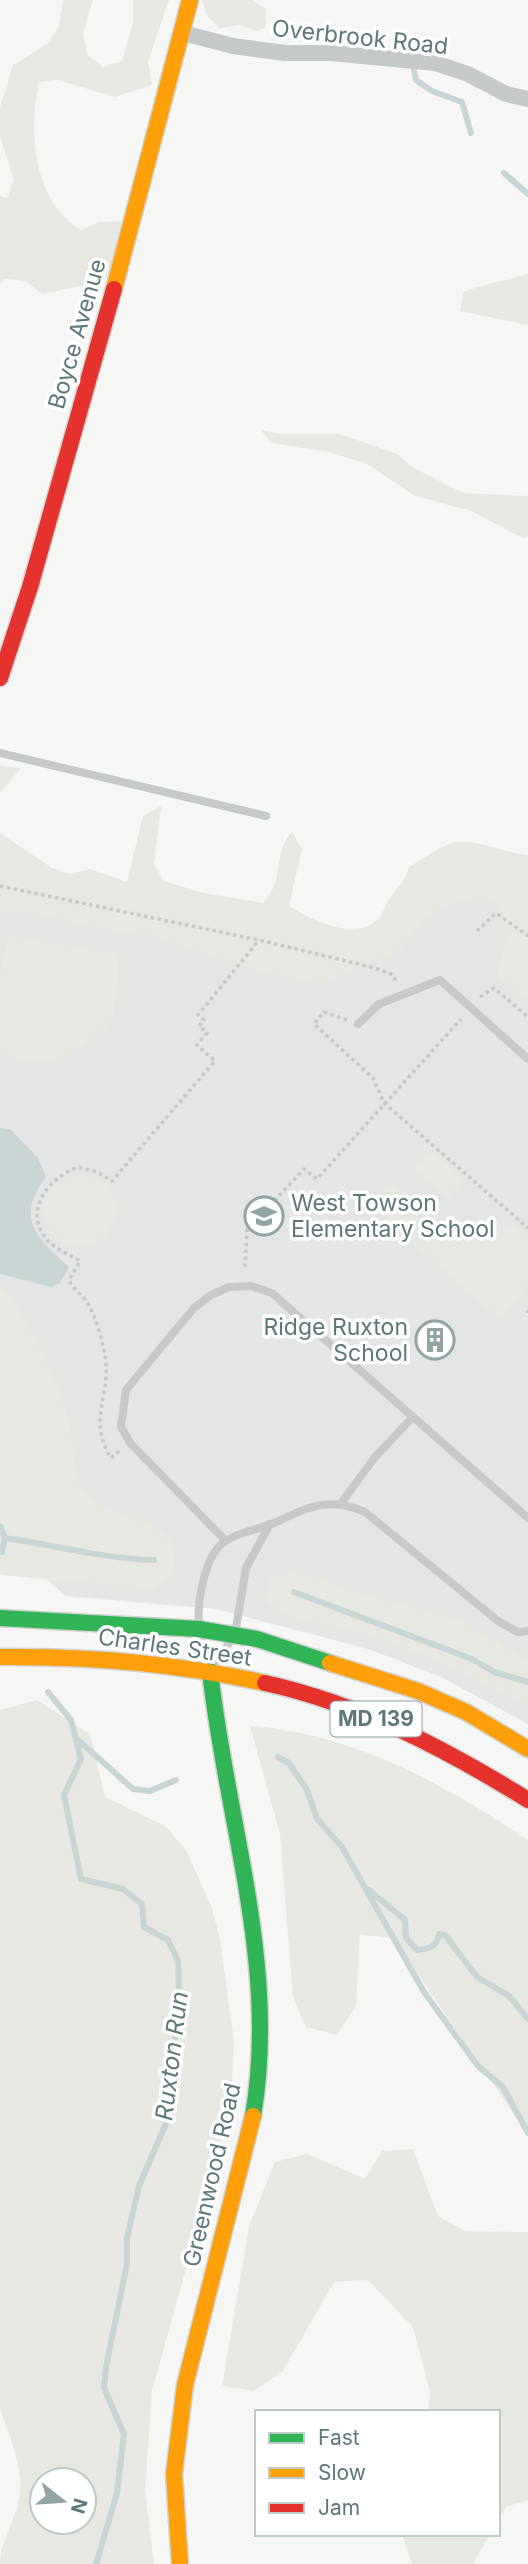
<svg xmlns="http://www.w3.org/2000/svg" width="528" height="2564" font-family="Inter,sans-serif">
<style>
.built{fill:#e4e6e5}
.green{fill:#e7e8e2;fill-rule:evenodd}
.water{fill:#c8d5d4}
.lines{fill:none;stroke-linecap:round;stroke-linejoin:round}
.stream{stroke:#c8d5d4;stroke-width:6}
.fast-casing{stroke:#d1d3d2;stroke-width:19}
.slow-casing{stroke:#d1d3d2;stroke-width:19}
.jam-casing{stroke:#d1d3d2;stroke-width:19}
.path{stroke:#c6c8c8;stroke-width:3.5;stroke-dasharray:3.5 3.5;stroke-linecap:butt}
.lane{stroke:#c6c9ca;stroke-width:8}
.street{stroke:#c6c9ca;stroke-width:16}
.fast{stroke:#30b455;stroke-width:16}
.slow{stroke:#ff9f0a;stroke-width:16}
.jam{stroke:#e5322d;stroke-width:16}
.labels{text-anchor:middle;stroke-width:7;stroke-linejoin:round;paint-order:stroke}
.shield{fill:#fff;stroke:#8ea0a2;stroke-width:2}
.shield-label{font-size:21px;font-weight:bold;fill:#5d787a}
.street-label{font-size:23px;fill:#5d787a;stroke:#fff}
.poi-label{font-size:23px;fill:#5d787a;stroke:#fff;text-anchor:start}
.water-label{font-size:24px;font-style:italic;fill:#5c7b78;stroke:#fff}
</style>
<rect width="100%" height="100%" fill="#f6f6f5"/>
<path class="built" d="M0,865L387,955L411,874L528,899V1724L439,1676L368,1649L216,1609L65,1596L0,1535Z"/>
<path class="green" d="M63,0H93L83,33L87,54L103,67L122,61L133,23V0H169L148,62L152,85L115,97L58,80L39,82C28,132 33,201 81,230L100,222L121,221L113,260L98,295L80,286L42,294L26,281L5,279L0,284V196L7,198L14,180L0,136V107L13,65L47,44L59,26Z
M202,0H252L266,9V28L257,31L239,25L219,28L206,14Z
M528,274V325L460,311L464,291Z
M261,430L280,434H340L397,454L412,467L463,493L528,496V537L523,538L471,511L415,496L367,464L329,452L271,443Z
M0,766L21,768L0,793Z
M161,806L154,864L164,881L203,893L263,903C287,876 270,860 292,831L302,849L289,906C312,920 356,943 379,918C384,913 385,904 389,899C399,887 404,882 409,867C422,860 438,847 452,843C476,837 504,854 528,855V1002L497,975L506,936L495,901L476,897L440,909L424,918L401,950L321,984L261,973L148,935L126,934L22,912L0,914V833L52,868L70,874L90,869L127,882L143,816Z
M9,935L116,953L119,966L113,1020C80,1053 48,1075 0,1054V973Z
M432,1151L464,1180L448,1198L416,1169Z
M44 1210a36 36 0 1 1 72 0a36 36 0 1 1-72 0Z
M391,1183L412,1201L408,1206L457,1249L480,1222L499,1239L513,1223L528,1236V1285L499,1319L370,1206Z
M0,1288L12,1296C34,1339 62,1383 71,1432C74,1448 73,1477 83,1489C112,1527 185,1508 173,1574L153,1589L0,1575Z
M292,1572L312,1574L340,1587L460,1620L528,1660V1707C476,1679 424,1653 366,1635C334,1625 291,1625 266,1601L271,1577Z
M37,1700L90,1734L105,1797L165,1826L186,1850L212,1908L220,1940L234,2041L231,2107L152,2391L145,2490L154,2564H0C0,2541 15,2522 19,2500C25,2470 9,2436 0,2408V1710ZM42,2480H84V2522H42Z
M250,1726C352,1733 444,1784 528,1840V2135L393,1938L360,1935L356,2006L337,2035L306,2027L293,1997L280,1834Z
M413,2149L438,2216L465,2231L528,2232V2500L506,2507L498,2520V2412H428L430,2392L413,2327L368,2280L334,2282L283,2371L254,2391L222,2386L249,2226L275,2162L307,2154L365,2179L382,2151Z
M402,2534H490L473,2564H412Z"/>
<path class="water" d="M0,1128L10,1129L38,1158L46,1177C15,1218 36,1238 69,1267L59,1284L51,1287L0,1274Z"/>
<g class="lines">
<path class="stream" d="M408,41L416,80L432,91L462,102L471,133
M504,173L528,194
M0,1526L5,1538L2,1552
M5,1538C55,1545 104,1559 154,1560
M294,1592L472,1659L494,1672L528,1682
M48,1692L71,1720L81,1759L64,1795L81,1879L123,1889L142,1904L144,1927L168,1940L178,1961L180,2018L166,2075L170,2114L139,2186L127,2238V2264L106,2367L104,2388L124,2434L117,2493L96,2564
M77,1739L133,1789L150,1791L176,1780
M278,1757L289,1763L307,1790L317,1819L342,1847L424,1992L478,2066L503,2087L528,2133
M369,1890L405,1920L406,1938L417,1950C429,1949 437,1947 439,1934L445,1935L477,1977L509,1996L528,2019"/>
<g class="fast-casing">
<path id="fast" d="M0,1618L199,1629L257,1639L330,1663
M210,1671C226,1820 279,1965 253,2116"/>
</g>
<g class="slow-casing">
<path id="slow" d="M114,289L190,0
M0,1657C90,1656 176,1663 265,1683
M330,1663L418,1691L466,1712L528,1749
M180,2564L174,2474L185,2385L253,2116"/>
</g>
<g class="jam-casing">
<path id="jam" d="M0,678L30,587L114,289
M265,1683C360,1704 446,1749 528,1800"/>
</g>
<path class="path" d="M0,886L259,940L375,968L393,975L396,982
M477,931L496,913L528,936
M480,997L494,988L528,1017
M347,1020L324,1012L314,1024L373,1078L384,1103L528,1228
M245,1267L247,1230L304,1169L317,1179L461,1019
M528,1310V1313
M119,1451L111,1458C88,1420 109,1399 106,1363C104,1346 96,1314 86,1301C81,1293 73,1289 69,1280L80,1261C70,1255 55,1249 47,1240C22,1210 49,1178 78,1167L97,1172L112,1181L215,1061L197,1045L207,1033L199,1026L204,1020L198,1015L259,940"/>
<path class="lane" d="M0,753L266,816
M358,1024L379,1004L440,980L528,1059
M342,1502L375,1457L412,1418
M226,1541L131,1444L121,1427L126,1390L194,1308L211,1295L229,1287L251,1286L272,1293L528,1518
M209,1665C206,1653 200,1640 199,1628C197,1605 203,1557 224,1542C240,1531 257,1530 274,1523C309,1507 328,1496 365,1512L498,1621L518,1632L528,1631
M212,1668L235,1634L246,1568L270,1524"/>
<path class="street" d="M183,33L233,46L285,53H331L435,63L468,74L506,94L528,99"/>
<use href="#fast" class="fast"/>
<use href="#slow" class="slow"/>
<use href="#jam" class="jam"/>
</g>
<defs>
<g id="school-ring" transform="scale(2.0125)"><circle r="9.5" fill="#fff" stroke="#93a4a5" stroke-width="1.5"/><path d="M0-5L7-2L0 1L-7-2ZM-4 1L0 2.5L4 1V4Q0 6-4 4Z" fill="#93a4a5"/></g>
<g id="building-ring" transform="scale(2.0125)"><circle r="9.5" fill="#fff" stroke="#93a4a5" stroke-width="1.5"/><path d="M-4-6H4V6H1V3H-1V6H-4ZM-2.5-4.3h1.7v1.8h-1.7ZM.8-4.3h1.7v1.8H.8ZM-2.5-1h1.7V.8h-1.7ZM.8-1h1.7V.8H.8Z" fill="#93a4a5"/></g>
</defs>
<g fill-rule="evenodd">
<use href="#school-ring" x="264" y="1216"/>
<use href="#building-ring" x="435" y="1340"/>
</g>
<g class="labels">
<rect class="shield" x="330.5" y="1701.5" width="91" height="35" rx="5"/>
<g class="shield-label">
<text x="376" y="1726">MD 139</text>
</g>
<g class="street-label">
<text transform="translate(360 37) rotate(6)" y="8">Overbrook Road</text>
<text transform="translate(77 334) rotate(-74)" y="8">Boyce Avenue</text>
<text transform="translate(175 1647) rotate(8)" y="8">Charles Street</text>
<text transform="translate(212 2175) rotate(-77)" y="8">Greenwood Road</text>
</g>
<g class="poi-label">
<text x="291" y="1211">West Towson<tspan x="291" dy="26">Elementary School</tspan></text>
<text x="408" y="1335" text-anchor="end">Ridge Ruxton<tspan x="408" dy="26">School</tspan></text>
</g>
<g class="water-label">
<text transform="translate(172 2056) rotate(-83)" y="8">Ruxton Run</text>
</g>
</g>
<rect x="255" y="2410" width="245" height="126" fill="#ffffff" stroke="#bec9ca" stroke-width="2"/>
<rect x="269" y="2433" width="35" height="10" fill="#30b455" stroke="#bec9ca" stroke-width="2"/>
<text x="318" y="2445" font-size="21" fill="#5d787a">Fast</text>
<rect x="269" y="2468" width="35" height="10" fill="#ff9f0a" stroke="#bec9ca" stroke-width="2"/>
<text x="318" y="2480" font-size="21" fill="#5d787a">Slow</text>
<rect x="269" y="2503" width="35" height="10" fill="#e5322d" stroke="#bec9ca" stroke-width="2"/>
<text x="318" y="2515" font-size="21" fill="#5d787a">Jam</text>
<g transform="translate(63 2501) rotate(107)"><circle r="33" fill="#ffffff" stroke="#bec9ca" stroke-width="2"/>
<path d="M0-5L12 26L0 18L-12 26Z" fill="#93a4a5"/>
<text y="-10" font-size="19" font-weight="bold" text-anchor="middle" fill="#5d787a">N</text>
</g>
</svg>
